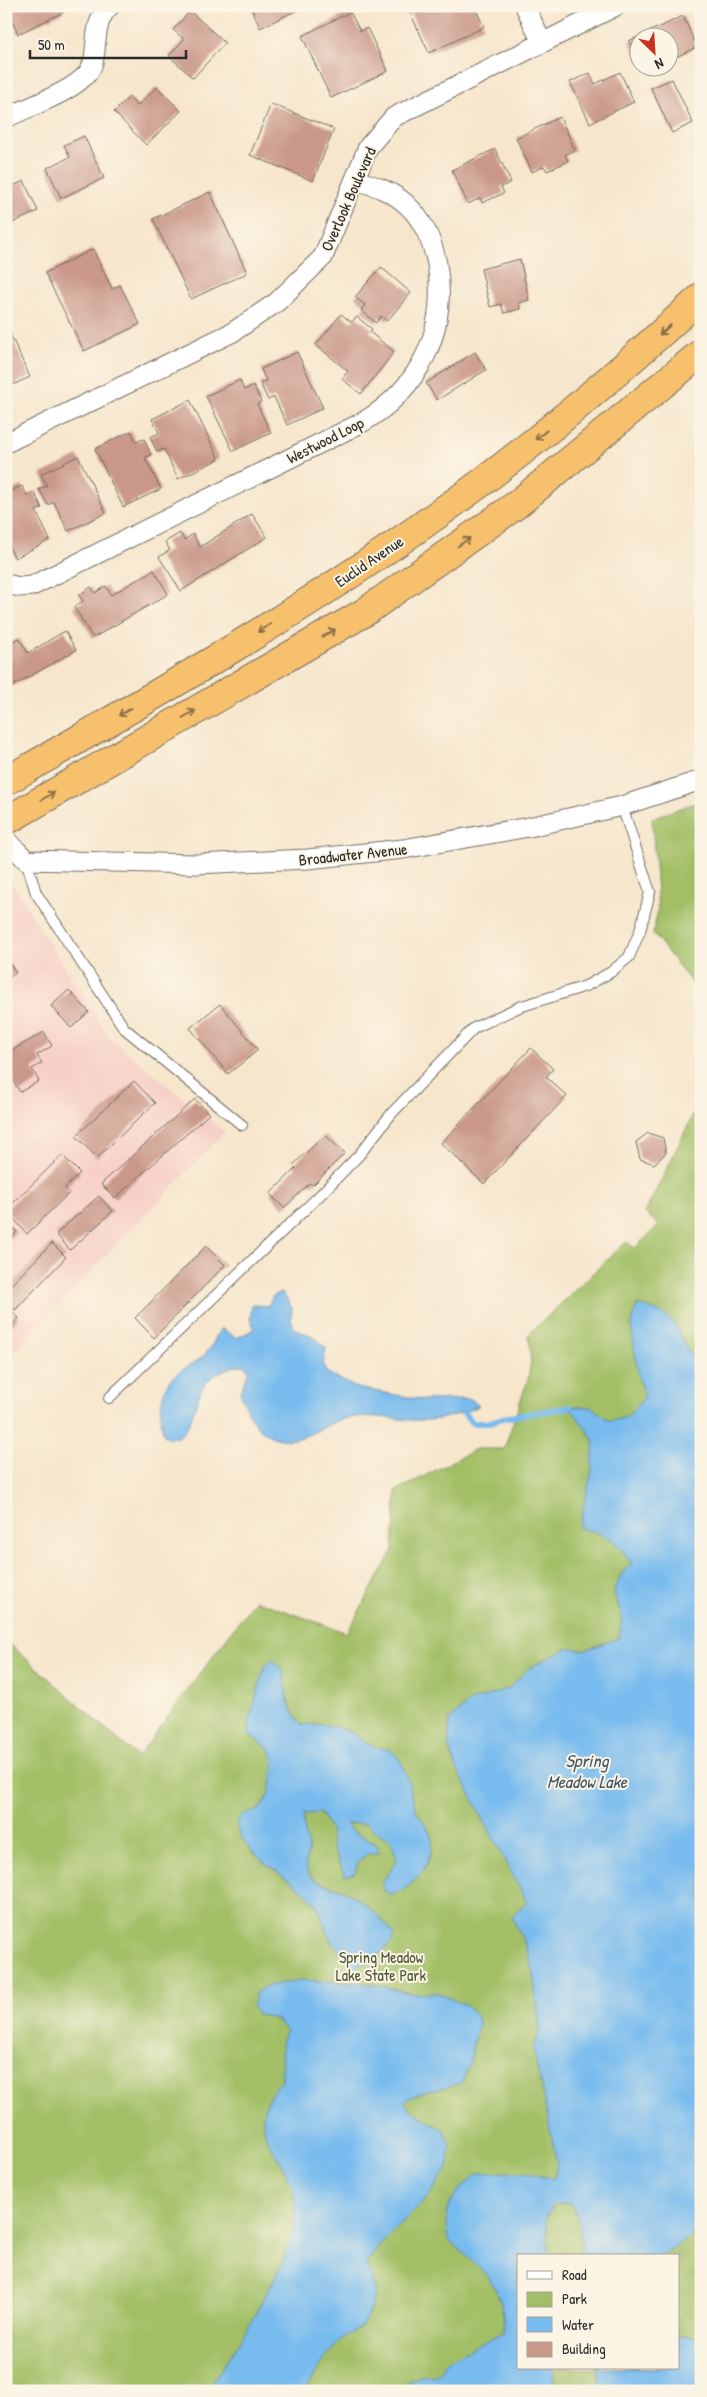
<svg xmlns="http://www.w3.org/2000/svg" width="707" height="2397" font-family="'Patrick Hand',sans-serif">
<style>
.built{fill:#f7d1c9}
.green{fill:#a2bf66;stroke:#667548;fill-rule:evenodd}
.water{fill:#78bbee;stroke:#52738c}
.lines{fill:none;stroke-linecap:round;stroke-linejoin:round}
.stream{stroke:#78bbee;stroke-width:6}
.building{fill:#c9988a}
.service-casing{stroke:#726c63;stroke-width:12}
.minor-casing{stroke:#726c63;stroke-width:21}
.trunk-casing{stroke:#726c63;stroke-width:30}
.service{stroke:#fff;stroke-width:10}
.minor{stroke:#fff;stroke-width:19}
.trunk{stroke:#f7c06c;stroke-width:28}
.oneway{stroke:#876e48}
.labels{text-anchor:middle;stroke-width:4;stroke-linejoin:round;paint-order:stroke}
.street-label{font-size:16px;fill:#2b2b2b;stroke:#fcf5e5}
.park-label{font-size:16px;fill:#4f573d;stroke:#fcf5e5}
.water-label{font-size:18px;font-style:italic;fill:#425666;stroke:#fcf5e5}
</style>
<rect width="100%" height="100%" fill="#fcf5e5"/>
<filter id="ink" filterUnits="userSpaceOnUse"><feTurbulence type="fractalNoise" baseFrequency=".02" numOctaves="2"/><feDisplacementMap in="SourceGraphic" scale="10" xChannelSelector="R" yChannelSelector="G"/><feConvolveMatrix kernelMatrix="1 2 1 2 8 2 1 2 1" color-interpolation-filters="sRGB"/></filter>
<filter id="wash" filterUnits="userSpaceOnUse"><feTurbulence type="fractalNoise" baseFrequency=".0096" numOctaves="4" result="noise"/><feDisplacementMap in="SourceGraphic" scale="20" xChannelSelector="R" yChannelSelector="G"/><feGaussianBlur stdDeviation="1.12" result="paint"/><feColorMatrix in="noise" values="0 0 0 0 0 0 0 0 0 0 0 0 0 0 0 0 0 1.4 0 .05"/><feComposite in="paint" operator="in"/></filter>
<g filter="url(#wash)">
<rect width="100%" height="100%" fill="#f6e6cc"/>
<path class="built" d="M6,874L109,1037L225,1132L6,1360Z"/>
<path class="green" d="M701,801V995L653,933L658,910L652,818Z
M701,1099V2391H6V1641L138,1757L255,1600L347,1633L393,1550L396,1491L476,1449H504L528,1379L531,1362L529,1334L626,1242L635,1248L659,1225L645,1213ZM518,2256H678V2368H518Z"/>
<path class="water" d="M282,1292L292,1308L291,1319L295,1329L316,1338L326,1348L323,1365L327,1373L357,1388L424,1400L471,1399L479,1406C462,1413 448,1419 428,1420C402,1422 375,1413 348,1418C324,1422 303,1446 276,1438C253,1430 248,1412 240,1392L249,1371L244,1365C230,1366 216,1372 206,1383C193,1396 192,1450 164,1435C158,1416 159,1388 176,1374C187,1366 199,1362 208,1351C213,1346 216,1335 221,1328L236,1338L255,1329L250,1319L252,1305L268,1306L273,1296Z
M637,1305C648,1308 661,1311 670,1319C683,1330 684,1356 701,1364V2229L662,2256H579C583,2236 581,2221 571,2204H555L546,2217L549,2256H518V2368H554L555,2391H393L419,2376L437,2375L448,2360L504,2332C503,2282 484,2271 449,2241C443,2206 451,2194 479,2173L523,2172L554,2179L557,2164L533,2047L540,2030L533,1973L525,1944L512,1917L527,1902L458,1771L448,1746L450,1720L468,1703L509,1688L529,1668L568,1648L585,1650L619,1638L622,1618L614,1591L622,1573L632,1564C614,1538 610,1535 579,1528L592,1469L594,1440L570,1407H591L610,1421L627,1417L645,1397L639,1379L631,1325Z
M273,1660C289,1672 283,1685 288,1701C290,1709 297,1719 302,1725C318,1723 335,1725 350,1732C358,1736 365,1743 373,1746C383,1749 390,1748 397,1756C409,1771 409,1792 416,1810C420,1819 428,1826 431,1836C438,1858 412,1892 389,1895L383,1888V1881L397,1861C391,1827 383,1843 367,1823L346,1824L352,1831L376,1844L380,1853H368L358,1862L355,1873L345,1876L332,1845L331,1832L321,1813L304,1814C302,1827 307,1836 308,1848C309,1857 302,1864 309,1874C317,1885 331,1885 343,1890C362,1899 382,1919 395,1935C388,1952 365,1965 348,1968C346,1955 337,1950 330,1939C322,1926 324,1910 311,1898C287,1873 245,1860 236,1823C246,1809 249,1816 259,1809C270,1802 277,1765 272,1754C268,1746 258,1740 250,1736L249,1723L265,1665Z
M300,1980L372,1984L413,1994L438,1993L465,2005L476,2015L479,2025L474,2038L470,2063L462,2082C442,2092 420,2088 404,2102L411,2110L445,2131L450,2144L448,2168L428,2197L383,2241L367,2262L376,2293L368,2315L361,2327L341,2339L322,2362L305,2391H205C226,2365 243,2336 259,2307C276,2275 297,2243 295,2204C292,2153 234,2134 282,2080L281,2043L286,2030L277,2020L257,2014L252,2005L256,1992L266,1986Z
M678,2336L701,2337V2391H596L600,2383L597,2368H678Z"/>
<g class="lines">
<path class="stream" d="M464,1413L472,1423H487L503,1418L570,1407
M355,1967L356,1984"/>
</g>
<g id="blocks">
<path class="building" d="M6,6H61L64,12L18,34Z
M250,6H306L260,28Z
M407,6H474L484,27L429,53Z
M190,11L225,43L193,78L169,56L184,39L173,30Z
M350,12L360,31L367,28L388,71L331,98L302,36Z
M683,16L697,47L670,60V38H640V65L629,41Z
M620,72L634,102L590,123L570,82L590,73L595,84Z
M672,79L693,123L672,133L651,88Z
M157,87L181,111L146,145L114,112L129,97L137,106Z
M271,104L334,129L313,181L250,155Z
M560,117L575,150L565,155L568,161L547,171L544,166L532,172L516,138Z
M84,136L104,178L61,198L47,168L70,157L64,145Z
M495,149L511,182L501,187L504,193L482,203L480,198L468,204L452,170Z
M24,181L38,211L6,226V189Z
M210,192L247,273L191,299L153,219Z
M93,249L112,289L120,285L140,324L84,351L45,273Z
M520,259L529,300L519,303L520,309L504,313L501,304L490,307L481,269Z
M381,267L411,293L387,321L381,316L376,323L361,310L365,305L355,297Z
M341,314L351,322L357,317L372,329L370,332L394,352L361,394L342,379L348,371L316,345Z
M6,325L30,377L6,388Z
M297,352L323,408L287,425L274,397L268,400L260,383L266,381L261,369Z
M475,352L486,370L437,400L426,383Z
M240,380L244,390L254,386L261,402L257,404L271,433L233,451L206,396Z
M190,400L219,459L178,479L164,449L157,452L150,437L159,433L152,419Z
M131,431L136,442L144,439L151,455L145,458L161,489L123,507L95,449Z
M78,456L106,513L68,531L54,502L48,505L39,489L47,486L41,474Z
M22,486L27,495L34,492L42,508L36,511L50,540L15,558L6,541V493Z
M252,514L267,537L181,591L159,557L170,550L165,542L180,533L184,540L193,534L200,547Z
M154,570L168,594L93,638L74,607L83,601L79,595L91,587L95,593L106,586L111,595Z
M65,631L76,650L6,690V635L11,642L19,638L28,653Z
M6,958L16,973L6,979Z
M69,990L89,1012L71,1028L51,1006Z
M220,1004L258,1050L228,1074L190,1028Z
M44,1032L52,1046L37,1055L42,1063L32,1069L39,1081L20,1092L6,1069V1054Z
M531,1048L553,1069L546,1077L567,1096L484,1184L441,1143Z
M134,1081L155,1103L97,1158L76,1136Z
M195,1099L209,1114L115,1198L101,1184Z
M648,1133L663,1138L666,1153L654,1164L640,1159L636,1142Z
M325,1135L345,1153L313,1185L310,1183L284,1208L270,1194L296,1168L293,1165Z
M62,1155L80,1173L65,1188L69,1193L27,1234L6,1210Z
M99,1196L113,1211L70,1250L56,1234Z
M6,1221L17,1232L6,1242Z
M52,1243L66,1257L15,1310L6,1301V1290Z
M206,1246L225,1265L154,1338L135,1318Z
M6,1306L19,1318L12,1326L6,1321Z"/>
</g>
</g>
<g filter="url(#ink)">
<use href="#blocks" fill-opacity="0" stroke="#726c63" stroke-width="1"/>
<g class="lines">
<g class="service-casing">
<path id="service" d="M26,860L36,893L124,1028L242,1125
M109,1398L318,1197L359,1155L392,1113L474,1028L519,1007L586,986L611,972L629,957L640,931L650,892L622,806"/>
</g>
<g class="minor-casing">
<path id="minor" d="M525,6L542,43
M6,118C30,106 70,93 87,74C102,57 88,26 110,6
M6,443L233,332L277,302L323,257L368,147L394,117L616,6
M6,584L20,587L32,586L363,422C420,388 448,331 437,264C433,243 423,219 406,204C392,191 373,185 355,180
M6,839L26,860L196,864L308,859L403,849L529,827L622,806L701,780"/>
</g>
<g class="trunk-casing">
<path id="trunk" d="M6,781C154,696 303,611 441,512C533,447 618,373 701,297
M6,821L365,612L516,505L701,353"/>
</g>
<use href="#service" class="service"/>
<use href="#minor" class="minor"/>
<use href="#trunk" class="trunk"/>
</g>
<defs><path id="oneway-shaft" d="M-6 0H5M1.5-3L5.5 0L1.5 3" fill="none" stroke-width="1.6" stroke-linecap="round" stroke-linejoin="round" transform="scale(1.25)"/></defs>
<g class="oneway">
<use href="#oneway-shaft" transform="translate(665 330) rotate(138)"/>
<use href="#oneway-shaft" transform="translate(541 435) rotate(141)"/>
<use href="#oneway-shaft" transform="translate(464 542) rotate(-35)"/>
<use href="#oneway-shaft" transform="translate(264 628) rotate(148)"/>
<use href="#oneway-shaft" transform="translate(329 633) rotate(-30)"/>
<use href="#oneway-shaft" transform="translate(125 712) rotate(149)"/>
<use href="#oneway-shaft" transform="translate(189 714) rotate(-30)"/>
<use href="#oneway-shaft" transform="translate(48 796) rotate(-30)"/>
</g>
</g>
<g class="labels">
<g class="street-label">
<text transform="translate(348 199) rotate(-66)" y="6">Overlook Boulevard</text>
<text transform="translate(325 440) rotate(-27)" y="6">Westwood Loop</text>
<text transform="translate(369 561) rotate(-34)" y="6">Euclid Avenue</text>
<text transform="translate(353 854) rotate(-6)" y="6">Broadwater Avenue</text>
</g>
<g class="park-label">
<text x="381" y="1963">Spring Meadow<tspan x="381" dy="18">Lake State Park</tspan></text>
</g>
<g class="water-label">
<text x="587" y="1767">Spring<tspan x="587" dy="21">Meadow Lake</tspan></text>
</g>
</g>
<rect width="707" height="2397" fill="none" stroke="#fcf5e5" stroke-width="25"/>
<rect x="517" y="2254" width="162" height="115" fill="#fcf5e5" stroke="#a8a49b"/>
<rect x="527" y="2271" width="25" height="8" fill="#ffffff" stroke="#a8a49b"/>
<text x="562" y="2280" font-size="15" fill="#2b2b2b">Road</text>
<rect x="527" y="2292" width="25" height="15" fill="#a2bf66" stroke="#a8a49b"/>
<text x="562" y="2304" font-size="15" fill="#2b2b2b">Park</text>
<rect x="527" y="2317" width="25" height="15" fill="#78bbee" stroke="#a8a49b"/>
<text x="562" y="2330" font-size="15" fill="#2b2b2b">Water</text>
<rect x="527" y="2342" width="25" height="15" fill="#c9988a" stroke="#a8a49b"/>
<text x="562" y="2354" font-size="15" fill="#2b2b2b">Building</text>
<g transform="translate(654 52) rotate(155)"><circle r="24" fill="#fcf5e5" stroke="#a8a49b"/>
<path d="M0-4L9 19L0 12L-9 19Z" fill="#c8321e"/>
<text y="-8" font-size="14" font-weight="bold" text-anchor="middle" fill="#2b2b2b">N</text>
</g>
<path d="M30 50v8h156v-8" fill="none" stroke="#2b2b2b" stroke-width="2.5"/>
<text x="38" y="50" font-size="15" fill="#2b2b2b" stroke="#fcf5e5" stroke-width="4" paint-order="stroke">50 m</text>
</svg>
